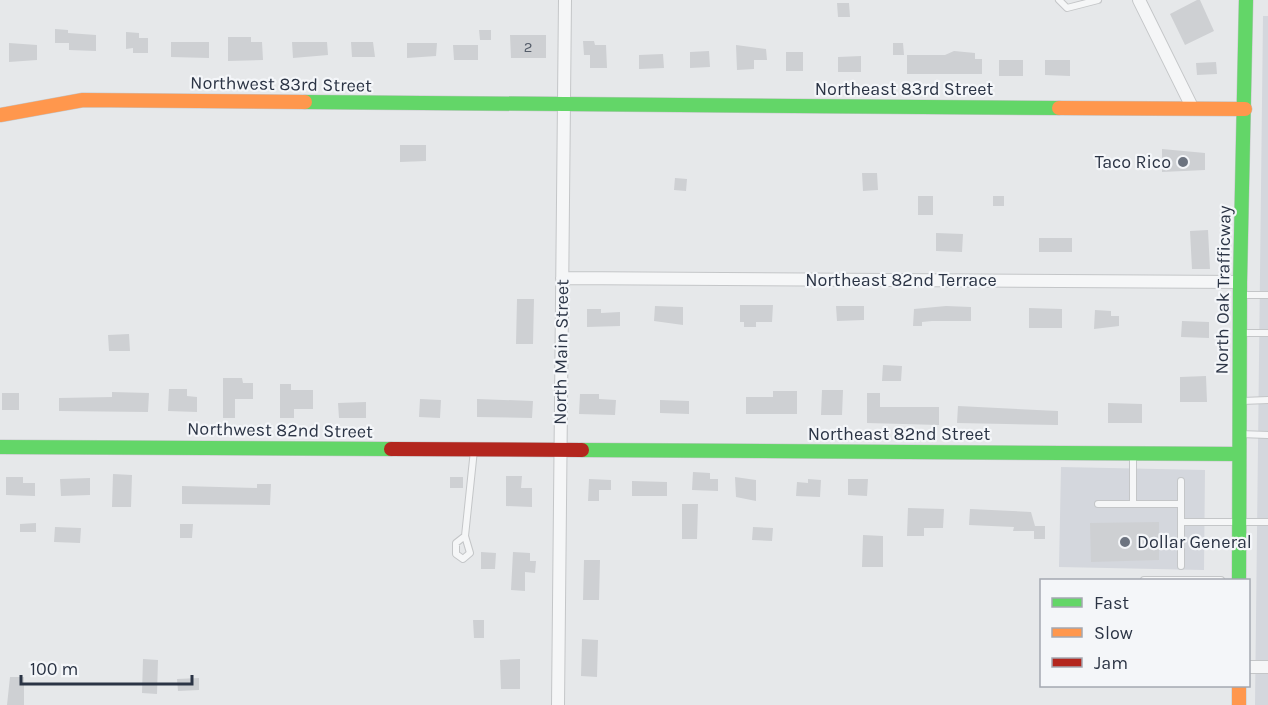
<svg xmlns="http://www.w3.org/2000/svg" width="1268" height="705" font-family="Karla,sans-serif">
<style>
.built{fill:#d4d7dd}
.building{fill:#ced0d3}
.lines{fill:none;stroke-linecap:round;stroke-linejoin:round}
.lane-casing{stroke:#c4c6c8;stroke-width:8}
.street-casing{stroke:#c4c6c8;stroke-width:14}
.fast-casing{stroke:#c4c6c8;stroke-width:15}
.slow-casing{stroke:#c4c6c8;stroke-width:15}
.jam-casing{stroke:#c4c6c8;stroke-width:15}
.lane{stroke:#f5f6f7;stroke-width:6}
.street{stroke:#f5f6f7;stroke-width:12}
.fast{stroke:#63d668;stroke-width:14}
.slow{stroke:#ff974d;stroke-width:14}
.jam{stroke:#b3261e;stroke-width:14}
.poi-dot{fill:#6c737f;stroke:#f4f6f9;stroke-width:2}
.labels{text-anchor:middle;stroke-width:4.5;stroke-linejoin:round;paint-order:stroke}
.number-label{font-size:15px;fill:#545c69}
.street-label{font-size:18px;fill:#2b3445;stroke:#f4f6f9}
.poi-label{font-size:18px;fill:#2b3445;stroke:#f4f6f9;text-anchor:end}
</style>
<rect width="100%" height="100%" fill="#e6e8ea"/>
<path class="built" d="M1263,16H1268V705H1255Z
M1061,467L1205,470L1204,570L1059,567Z"/>
<path class="building" d="M1197,0H1200L1214,31L1185,45L1170,14Z
M837,3H849L850,17H838Z
M55,29L68,30V33L96,35V51L69,50V43H55Z
M479,30H491V40H480Z
M126,32L139,33V38H148V53H133V48L126,49Z
M510,35H546V58H511Z
M228,37H251V42H262L263,60L228,61Z
M583,41H594L595,45H606L607,68H590V55H584Z
M171,42H209V58L171,57Z
M292,42H327L328,55L293,58Z
M351,42H373L375,57H352Z
M9,43L37,45V60L9,62Z
M407,43H437L436,56L407,58Z
M893,43H903L904,55H893Z
M453,45H478V60H454Z
M736,45L766,49L767,60H754V69L737,70Z
M709,51L710,67L690,68V52Z
M954,51L975,53V59H982V74H907V55H945Z
M786,52H803V71H786Z
M663,54L664,68L639,69V55Z
M861,56V72H838V57Z
M999,60H1023V76H999Z
M1045,60H1070V76L1045,75Z
M1216,62L1217,74L1197,75L1196,63Z
M400,145H426V161L400,162Z
M1162,149L1205,153V170L1162,172Z
M862,173H877L878,190L863,191Z
M675,178L687,179L686,191L674,190Z
M918,196H933V215H918Z
M993,196H1004V206H993Z
M1208,230L1210,269H1192L1190,231Z
M936,233L963,234L962,252L936,251Z
M1039,238H1072V252H1039Z
M517,299H534L533,344H516Z
M740,305H773L772,322H756V327H744V322H740Z
M655,306L683,307V325L654,321Z
M836,306H864V320L837,321Z
M946,306L971,307V321H932L922,322V326H913L914,309Z
M1029,308L1062,309V328H1029Z
M587,309H601V313L620,312V326L587,327Z
M1095,310L1111,311V316H1119V326L1094,329Z
M1182,321L1209,322V338L1181,337Z
M129,334L130,351H109L108,335Z
M883,365L902,366L901,381H882Z
M1206,376L1207,402H1180V377Z
M223,378H242L243,383H253V399H235V418H223Z
M280,384H291V390H313V409H294V418H280Z
M169,389H187V396L197,397V412L168,411Z
M822,390H843L842,415H821Z
M773,391H797V414H746V397H773Z
M112,392L149,393L148,412L59,411V398L112,397Z
M2,393H19V410H2Z
M867,393H880V407H939V425L867,423Z
M580,394H599V399L616,400L615,415L579,414Z
M420,399L441,400L440,418L419,417Z
M477,399L533,401L532,418L477,417Z
M660,400L689,401V414L660,413Z
M366,402V418H339L338,403Z
M1108,403L1142,404V423H1108Z
M958,406L1058,411V425L957,423Z
M693,472L710,473V479H718V491L692,490Z
M113,474L132,475L131,507H112Z
M506,476H522L521,488H532V507L506,506Z
M6,477H23V483H35V496L6,495Z
M450,477H463V488H450Z
M735,477L756,480V501L736,497Z
M90,478V495L61,496L60,479Z
M589,479L611,480V490H599V501H588Z
M808,479L821,480L820,497L796,496L797,482L808,483Z
M848,479H868L867,496L848,495Z
M632,481L667,482V496H632Z
M257,484H271L270,505L182,504V486L257,488Z
M682,504H698L697,539H682Z
M908,508L944,509L943,528H924V536H907Z
M970,509L1031,512L1035,526H1045V539H1034V531H1013L1014,527L969,525Z
M1159,522V560L1091,562L1090,523Z
M36,523V532H20V524Z
M180,524H193L192,538H180Z
M55,527L81,528L80,543L54,542Z
M753,527L773,528L772,541L752,540Z
M863,535L883,536V567H862Z
M481,552L496,553L495,569H481Z
M513,552L530,553V561H536L535,573L525,572V591L511,590Z
M584,560H600L599,600H583Z
M473,620H484V638H474Z
M582,639L598,640L597,677L581,676Z
M143,659L158,660L157,694L142,693Z
M520,659V689H501L500,660Z
M10,677H24V705H7Z
M199,678V690L178,691L177,679Z"/>
<g class="lines">
<g class="lane-casing">
<path id="lane" d="M1059,0L1067,8L1098,0
M1240,295H1268
M1240,333H1268
M1242,401L1268,400
M1240,434L1268,435
M1133,453V504
M1181,481V566
M1098,504H1181
M1181,522H1268
M465,536L470,553L463,559L456,554V543L465,536L474,450
M1144,580H1221"/>
</g>
<g class="street-casing">
<path id="street" d="M1139,0L1193,109
M562,278L1240,282
M1248,667H1268
M558,705L565,0"/>
</g>
<g class="fast-casing">
<path id="fast" d="M305,102L1059,108
M0,447L391,449
M582,450L1239,454
M1239,580L1240,282L1246,0"/>
</g>
<g class="slow-casing">
<path id="slow" d="M1059,108L1245,109
M0,115L83,100L305,102
M1239,686V705"/>
</g>
<g class="jam-casing">
<path id="jam" d="M391,449L582,450"/>
</g>
<use href="#lane" class="lane"/>
<use href="#street" class="street"/>
<use href="#fast" class="fast"/>
<use href="#slow" class="slow"/>
<use href="#jam" class="jam"/>
</g>
<g class="poi-dot">
<circle cx="1183" cy="162" r="6"/>
<circle cx="1125" cy="542" r="6"/>
</g>
<g class="labels">
<g class="number-label">
<text x="528" y="52">2</text>
</g>
<g class="street-label">
<text transform="translate(281 84) rotate(1)" y="6">Northwest 83rd Street</text>
<text x="904" y="95">Northeast 83rd Street</text>
<text x="901" y="286">Northeast 82nd Terrace</text>
<text transform="translate(1223 290) rotate(-89)" y="6">North Oak Trafficway</text>
<text transform="translate(561 352) rotate(-89)" y="6">North Main Street</text>
<text transform="translate(280 430) rotate(1)" y="6">Northwest 82nd Street</text>
<text x="899" y="440">Northeast 82nd Street</text>
</g>
<g class="poi-label">
<text x="1171" y="168">Taco Rico</text>
<text x="1137" y="548" text-anchor="start">Dollar General</text>
</g>
</g>
<rect x="1040" y="579" width="210" height="108" fill="#f4f6f9" stroke="#a4a8b1" stroke-width="1.5"/>
<rect x="1052" y="598" width="30" height="9" fill="#63d668" stroke="#a4a8b1" stroke-width="1.5"/>
<text x="1094" y="609" font-size="18" fill="#2b3445">Fast</text>
<rect x="1052" y="628" width="30" height="9" fill="#ff974d" stroke="#a4a8b1" stroke-width="1.5"/>
<text x="1094" y="639" font-size="18" fill="#2b3445">Slow</text>
<rect x="1052" y="658" width="30" height="9" fill="#b3261e" stroke="#a4a8b1" stroke-width="1.5"/>
<text x="1094" y="669" font-size="18" fill="#2b3445">Jam</text>
<path d="M21 675v9h171v-9" fill="none" stroke="#2b3445" stroke-width="3"/>
<text x="30" y="675" font-size="18" fill="#2b3445" stroke="#f4f6f9" stroke-width="4.5" paint-order="stroke">100 m</text>
</svg>
